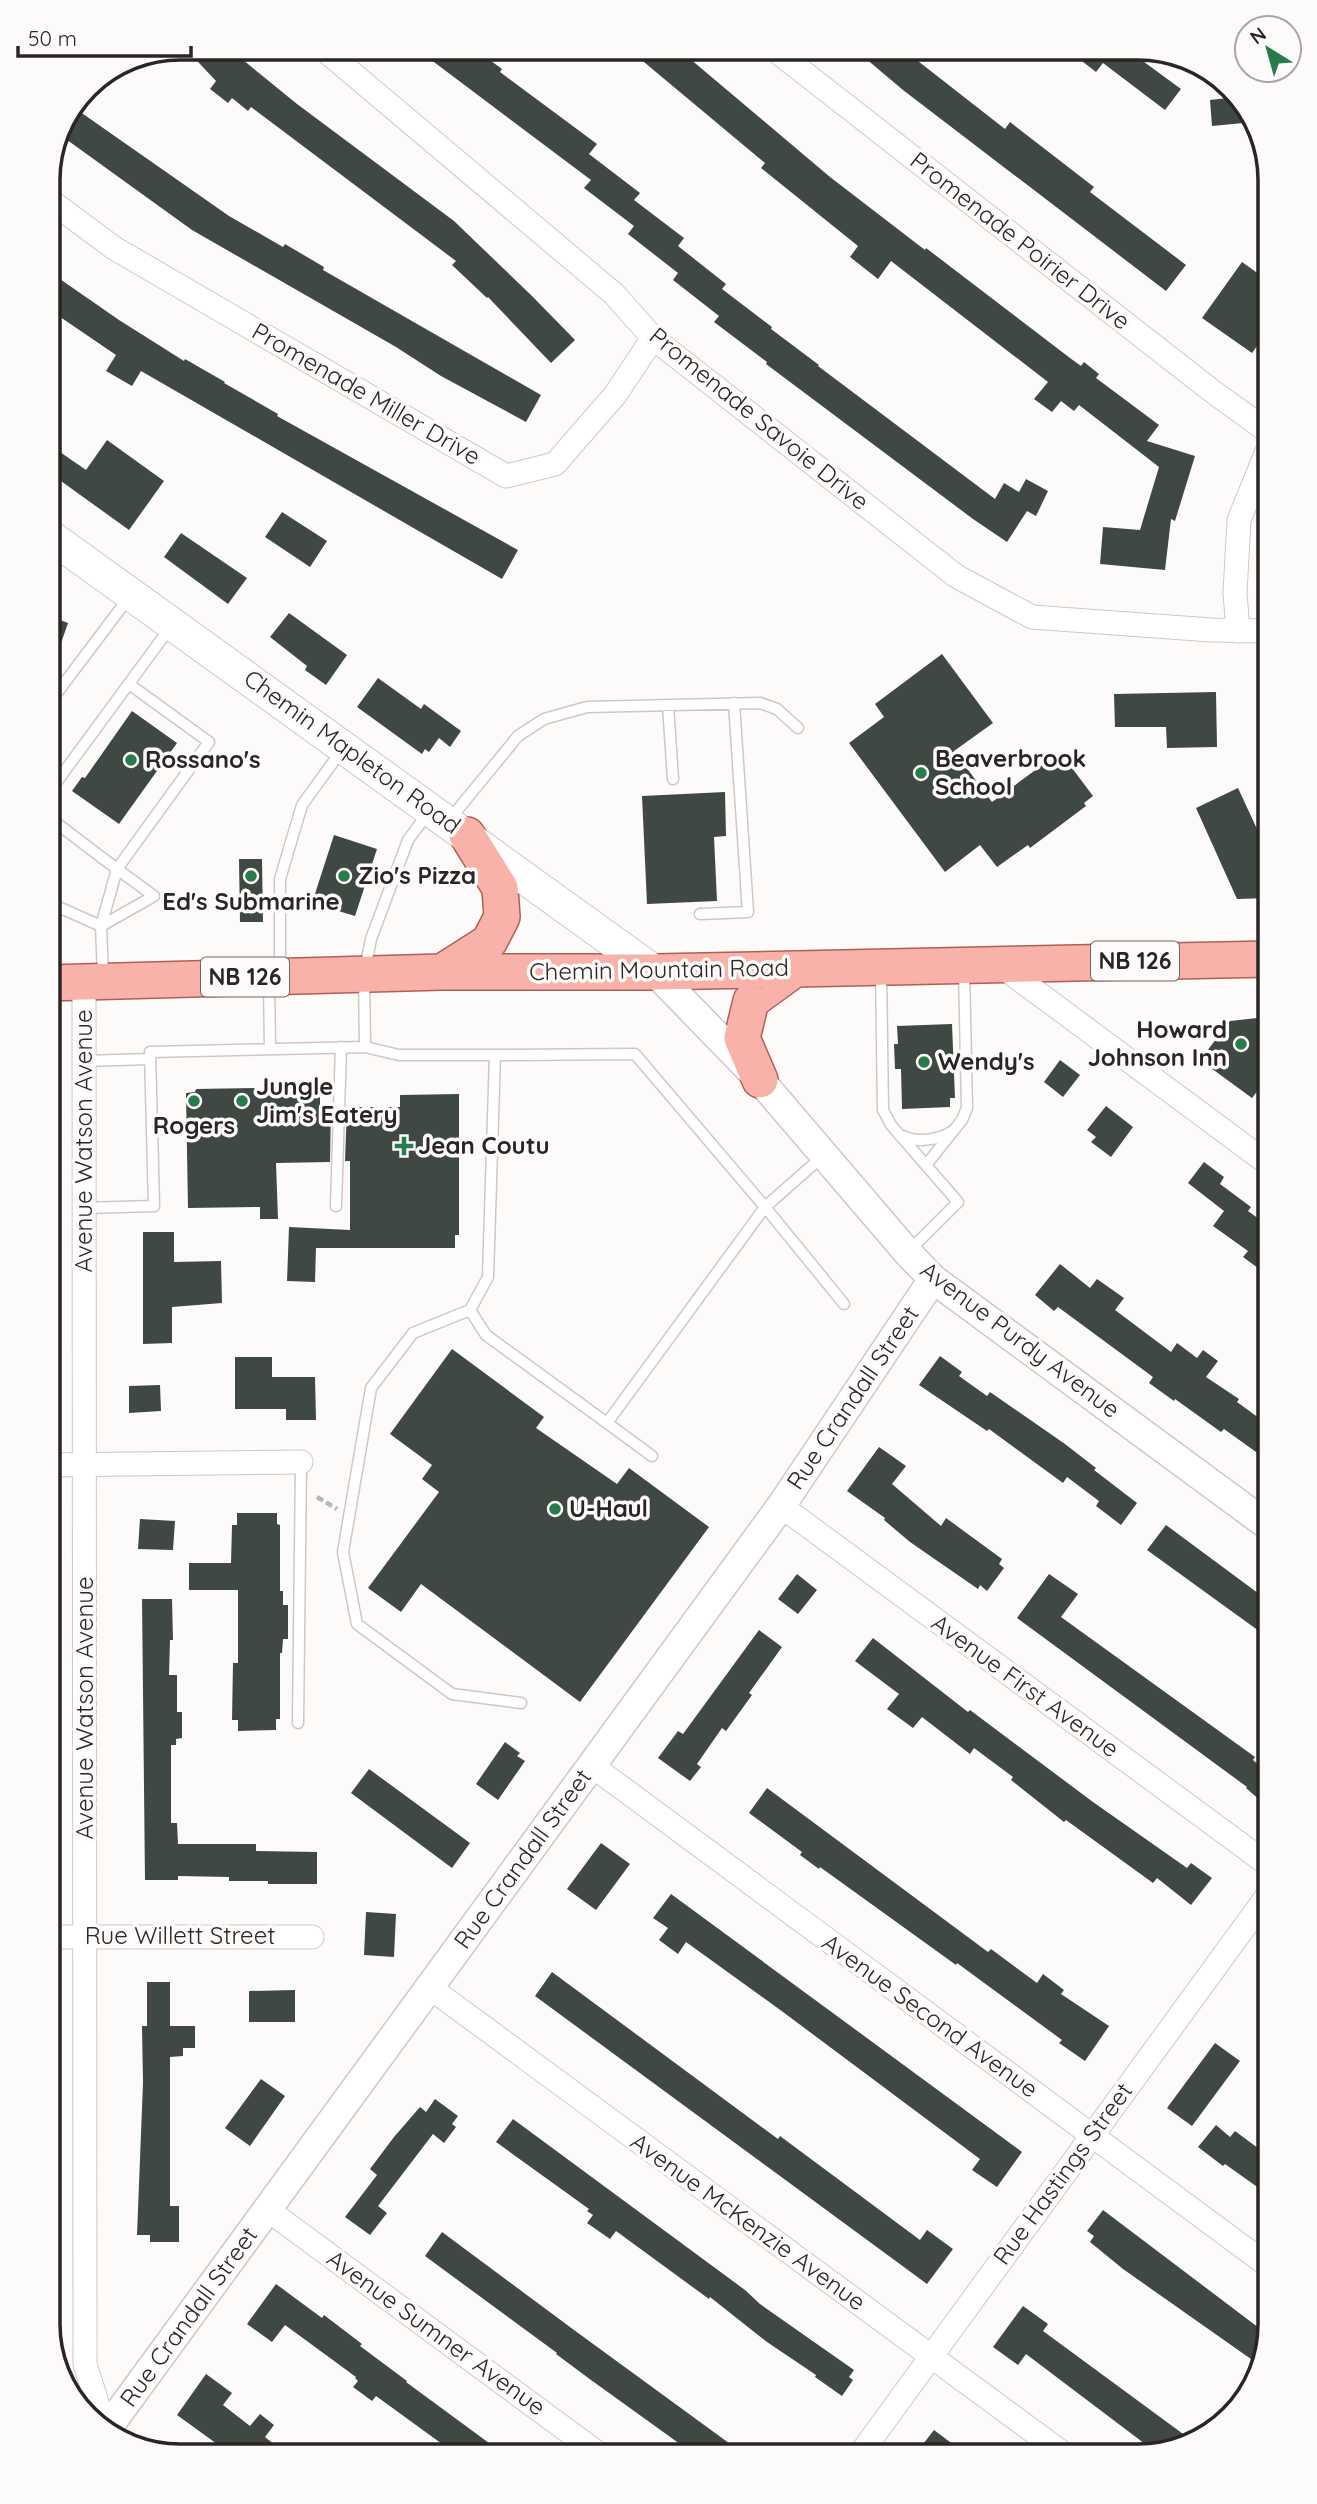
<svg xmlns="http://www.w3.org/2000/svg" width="1317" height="2504" font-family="Quicksand,sans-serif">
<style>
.building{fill:#404843}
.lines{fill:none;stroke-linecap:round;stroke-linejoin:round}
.service-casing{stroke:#d2c6c4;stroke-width:13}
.minor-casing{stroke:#d2c6c4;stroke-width:25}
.tertiary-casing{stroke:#d2c6c4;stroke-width:31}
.secondary-casing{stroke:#d2c6c4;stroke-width:34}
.primary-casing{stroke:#ae6056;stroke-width:38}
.path{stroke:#bab7b6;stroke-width:4.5;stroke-dasharray:7 3.5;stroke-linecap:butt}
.service{stroke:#fff;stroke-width:10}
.minor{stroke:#fff;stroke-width:23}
.tertiary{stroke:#fff;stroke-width:28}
.secondary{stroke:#fff;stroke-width:32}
.primary{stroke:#f8b2a9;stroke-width:35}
.poi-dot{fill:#277b4e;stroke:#fdfbfa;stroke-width:2.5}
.labels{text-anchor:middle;stroke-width:7;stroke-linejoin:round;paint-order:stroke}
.shield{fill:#fdfbfa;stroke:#6a6665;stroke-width:2}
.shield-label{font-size:23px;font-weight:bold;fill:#2b2625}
.street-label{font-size:24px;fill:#2b2625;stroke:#fdfbfa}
.poi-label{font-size:24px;font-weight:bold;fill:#2b2625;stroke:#fdfbfa;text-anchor:start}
.rim{fill:none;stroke:#2b2625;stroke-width:3.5}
</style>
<rect width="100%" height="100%" fill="#fdfbfa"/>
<path class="building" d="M184,47H227L297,104L454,221L532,296L575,340L551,363L488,297L487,298L452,265L456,261L251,107L248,111L232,98L228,103L210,89L216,81Z
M414,47H467L481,58L483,55L502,69L500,72L597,144L589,154L640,193L634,200L684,238L678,246L726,284L722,289L772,327L771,329L819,365L818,366L995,499L1004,483L1019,492L1026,479L1048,491L1036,516L1027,511L1007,542L973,519L766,364L767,362L714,322L719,316L673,280L678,273L628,234L634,226L584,188L591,180Z
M626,47H676L830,177L925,250L926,248L1070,358L1081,366L1084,362L1099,374L1096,378L1159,425L1147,441L1195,456L1175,521L1171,519L1165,570L1100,564L1103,527L1140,530L1159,467L1079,405L1074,411L1061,401L1052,412L1034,399L1048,382L891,261L878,279L850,257L858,246L761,168L765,163Z
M852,47H900L1005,129L1010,122L1094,187L1090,192L1186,265L1166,291L903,90Z
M1065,48H1125L1181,89L1165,110L1103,63L1096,72Z
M1236,97L1254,122L1212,126L1210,100Z
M76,109L229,216L283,247L285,244L324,267L323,270L541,395L526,422L441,376L396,347L192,230L63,137Z
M1242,262L1270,282V328L1252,353L1202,318Z
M47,270L119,320L184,361L185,359L225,382L224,383L278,414L277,416L518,550L502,579L141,371L132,386L106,371L116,355L47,308Z
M107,440L164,481L129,530L47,471V443L86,470Z
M282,512L327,541L310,567L265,537Z
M181,533L247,578L228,604L164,557Z
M289,613L347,655L326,685L305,670L307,666L270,637Z
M47,615L68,623L50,675L47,674Z
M942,654L993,723L954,751L992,802L1060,752L1093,796L1084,803L1086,806L1030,848L1028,845L997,867L980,845L945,872L849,743L884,717L875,704Z
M378,678L421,709L424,704L461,731L450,747L439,738L429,752L425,749L422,754L357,707Z
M1216,692L1217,747L1167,748L1166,727H1115L1114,694Z
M132,711L177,743L119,824L72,791L82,777L85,778Z
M1238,788L1270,857V898L1237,899L1196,808Z
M725,792L726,836L714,837L717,901L647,904L642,796Z
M334,835L377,849L355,916L312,903Z
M239,859H262L263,922H240Z
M1257,1018L1270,1027V1098L1259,1089L1252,1098L1200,1060L1230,1021Z
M952,1024L955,1098H950V1107L902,1109L901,1069H895L894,1044H898L897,1026Z
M1060,1060L1080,1075L1063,1097L1044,1082Z
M276,1087H314L320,1093V1107H331L330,1162L276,1163L278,1219H260V1207L188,1208L186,1093L195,1092L196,1089L254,1088L263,1098Z
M459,1094V1235H455V1248H316L315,1282L287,1281L289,1227L350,1230V1161H345L347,1107H400V1095Z
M1106,1106L1133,1127L1111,1157L1091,1142L1096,1137L1087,1130Z
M1204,1162L1224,1177L1220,1184L1251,1207L1248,1211L1270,1227V1277L1243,1257L1248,1251L1213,1226L1224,1211L1188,1183Z
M143,1232H174V1262L221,1261L222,1303L172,1307V1343L143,1344Z
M1060,1264L1090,1288L1097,1279L1124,1298L1115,1310L1171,1352L1177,1343L1197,1358L1203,1350L1218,1361L1206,1377L1239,1399L1237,1402L1270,1426V1462L1224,1429L1221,1432L1175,1399L1174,1401L1149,1383L1153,1377L1058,1307L1054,1311L1035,1295Z
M452,1349L544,1417L536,1428L617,1484L629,1468L709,1527L580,1702L421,1584L401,1612L368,1588L439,1492L422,1479L432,1465L390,1434Z
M940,1356L962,1372L959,1376L987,1396L990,1392L1065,1444L1096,1468L1094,1470L1137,1503L1121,1525L1096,1506L1099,1501L1067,1477L1063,1483L989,1429L987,1431L919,1385Z
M235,1357H272V1377H315L316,1420H286V1409H235Z
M160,1385L161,1411L129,1413V1386Z
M879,1447L906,1466L892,1484L941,1526L946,1518L1002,1559L999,1564L1004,1568L987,1591L980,1585L978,1589L910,1542L884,1520L885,1518L847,1491Z
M237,1513H277V1524L280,1525V1591H283V1605H288V1639H283L282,1653H280V1719H276V1730L238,1731V1720H232L233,1663H238V1590H189V1563H231L232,1525H237Z
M140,1519L175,1521L173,1550L138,1549Z
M1166,1525L1270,1602V1639L1147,1550Z
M797,1574L817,1590L798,1614L778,1599Z
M1049,1574L1078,1594L1061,1617L1255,1757L1253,1760L1270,1775V1809L1246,1788L1247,1787L1017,1618Z
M142,1599H172L173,1640H170L169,1675H177V1712H182V1738L176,1739V1745H171V1823H177L178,1844H256V1851L317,1852V1884H268V1881H229V1877L178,1876V1880H145Z
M759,1630L782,1647L749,1693L752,1695L726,1731L722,1728L697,1764L701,1767L690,1781L658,1758L678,1731L683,1734Z
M873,1638L968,1712L970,1710L1093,1802L1187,1868L1191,1863L1212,1878L1191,1905L1157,1878L1153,1883L1066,1820L1064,1822L1011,1780L1013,1777L974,1748L970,1754L922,1717L913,1728L887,1709L899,1694L855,1661Z
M505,1742L520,1753L517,1756L525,1761L498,1800L476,1784Z
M369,1769L470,1843L452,1868L351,1793Z
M767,1788L988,1952L991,1949L1037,1983L1043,1974L1064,1990L1061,1994L1109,2026L1085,2061L1059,2043L1062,2040L957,1963L956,1965L820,1867L819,1869L800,1855L802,1852L749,1813Z
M601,1843L630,1864L596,1910L567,1889Z
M671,1894L1022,2152L997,2187L972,2170L980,2159L783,2012L686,1942L678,1954L659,1940L668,1928L653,1918Z
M366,1912L396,1914L394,1957L364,1955Z
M552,1972L778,2139L780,2136L920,2240L927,2230L953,2249L927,2284L535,1996Z
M147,1982H170V2026H195V2048H183V2056L170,2057V2206H179V2242H150V2235H137L143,2083L142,2026H147Z
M295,1990V2022H249V1991Z
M1215,2043L1240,2061L1192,2126L1167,2108Z
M261,2079L285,2096L250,2146L225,2128Z
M435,2099L458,2116L452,2124L456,2127L444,2143L433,2134L378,2206L387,2213L370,2235L345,2217L377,2175L370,2169L394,2137L420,2107L426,2112Z
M513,2119L745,2290L760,2304L854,2370L849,2377L853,2380L842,2396L815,2377L816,2375L767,2342L710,2297L709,2299L616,2231L610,2239L587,2223L593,2215L587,2211L589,2209L496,2142Z
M1216,2125L1230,2137L1235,2131L1270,2157V2196L1225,2164L1223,2166L1198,2147Z
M1103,2210L1267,2334L1258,2364L1123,2269L1090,2242L1094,2236L1087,2231Z
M442,2232L574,2330L748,2457H698L591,2380L556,2354L557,2353L425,2256Z
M276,2284L322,2318L324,2315L362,2344L360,2346L407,2381L406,2382L508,2457H460L376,2396L372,2401L353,2387L358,2381L355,2378L356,2377L285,2325L272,2342L247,2324Z
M1023,2306L1048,2324L1043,2331L1194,2442L1189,2447L1157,2453L1026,2354L1018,2365L993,2347Z
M206,2374L232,2393L223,2405L250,2426L260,2414L274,2425L265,2437L290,2457H235L177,2415Z
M934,2430L970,2457H913Z"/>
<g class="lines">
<g class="service-casing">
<path id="service" d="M668,705L673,779
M47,706L130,596
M47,795L172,625
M47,816L117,869L209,742L129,684
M450,819L518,736L544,719L587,707L760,703L777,709L798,728
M117,869L154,896L101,926Z
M47,902L101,926L103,975
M700,914L748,912L734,703
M881,970L883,1110L891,1125L958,1202L908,1252
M280,974V879L302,805L342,750
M269,982L270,1049
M365,1047L399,1055H495
M84,1061L150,1059
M903,1136C917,1143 938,1140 951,1132
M823,1156L765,1207L607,1423L486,1335L470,1310L488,1277L495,1055L635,1054L765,1207L844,1304
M926,1165L962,1120L967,1108L964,969
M336,1206L341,1047
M84,1208L154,1206L150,1052L365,1047L364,974L371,939L408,840L428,813
M470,1310L413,1333L371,1388L343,1552L357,1624L452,1694L521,1703
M607,1423L652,1456
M298,1723L301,1462"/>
</g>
<g class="minor-casing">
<path id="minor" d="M321,47L614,294L653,338L956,576L1032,617L1211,630L1270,631
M771,47L1212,391L1270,433
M48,199L114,248L506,476L555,464L615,395L653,338
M1238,631L1235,593L1239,520L1270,444
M1000,965L1270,1165
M84,982L85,2364L106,2431L114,2437
M47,1465L301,1462
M781,1506L1270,1866
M591,1765L1270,2267
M47,1937H312
M429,1987L1068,2457
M268,2210L603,2457
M858,2457L1270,1892"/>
</g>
<g class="tertiary-casing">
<path id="tertiary" d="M655,972L760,1080L907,1252L933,1279L1270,1527
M104,2433L781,1506L933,1279"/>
</g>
<g class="secondary-casing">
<path id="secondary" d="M47,534L655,972"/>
</g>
<g class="primary-casing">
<path id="primary" d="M442,972L489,942L502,917L500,888L467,835
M47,983L442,972H655L1270,959
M760,1080L742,1038L751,1001L795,969"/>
</g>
<path class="path" d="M317,1497L337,1509"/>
<use href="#service" class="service"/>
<use href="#minor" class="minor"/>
<use href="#tertiary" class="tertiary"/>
<use href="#secondary" class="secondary"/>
<use href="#primary" class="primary"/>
</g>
<g class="poi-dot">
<circle cx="131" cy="760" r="7"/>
<circle cx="921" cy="773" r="7"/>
<circle cx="251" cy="876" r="7"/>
<circle cx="344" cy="876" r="7"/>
<circle cx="1241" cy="1044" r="7"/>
<circle cx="924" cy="1062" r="7"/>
<circle cx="194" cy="1101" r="7"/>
<circle cx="242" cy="1101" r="7"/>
<path d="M400.5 1135.5h7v7h7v7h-7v7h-7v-7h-7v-7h7z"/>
<circle cx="555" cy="1509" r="7"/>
</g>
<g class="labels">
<g class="shield">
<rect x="1091" y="941.5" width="88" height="39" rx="5"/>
<rect x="201" y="957.5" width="88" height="39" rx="5"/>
</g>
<g class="shield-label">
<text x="1135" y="969">NB 126</text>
<text x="245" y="985">NB 126</text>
</g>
<g class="street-label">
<text transform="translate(1020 241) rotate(38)" y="8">Promenade Poirier Drive</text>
<text transform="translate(366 394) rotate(30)" y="8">Promenade Miller Drive</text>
<text transform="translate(759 419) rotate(39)" y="8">Promenade Savoie Drive</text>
<text transform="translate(352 752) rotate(36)" y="8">Chemin Mapleton Road</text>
<text transform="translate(659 970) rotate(-1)" y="8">Chemin Mountain Road</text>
<text transform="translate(84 1141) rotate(-90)" y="8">Avenue Watson Avenue</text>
<text transform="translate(1020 1340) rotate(37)" y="8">Avenue Purdy Avenue</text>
<text transform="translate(853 1398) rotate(-56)" y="8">Rue Crandall Street</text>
<text transform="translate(1025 1686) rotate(36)" y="8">Avenue First Avenue</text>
<text transform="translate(85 1708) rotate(-90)" y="8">Avenue Watson Avenue</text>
<text transform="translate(523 1859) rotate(-54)" y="8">Rue Crandall Street</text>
<text x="180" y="1944">Rue Willett Street</text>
<text transform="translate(930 2016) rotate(36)" y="8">Avenue Second Avenue</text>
<text transform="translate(1063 2174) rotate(-54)" y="8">Rue Hastings Street</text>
<text transform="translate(748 2222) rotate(36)" y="8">Avenue McKenzie Avenue</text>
<text transform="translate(189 2317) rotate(-54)" y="8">Rue Crandall Street</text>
<text transform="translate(436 2333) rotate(36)" y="8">Avenue Sumner Avenue</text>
</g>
<g class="poi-label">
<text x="935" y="767">Beaverbrook<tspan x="935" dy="28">School</tspan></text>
<text x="145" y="768">Rossano's</text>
<text x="358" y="884">Zio's Pizza</text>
<text x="251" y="910" text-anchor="middle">Ed's Submarine</text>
<text x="1227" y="1038" text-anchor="end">Howard<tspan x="1227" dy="28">Johnson Inn</tspan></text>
<text x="938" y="1070">Wendy's</text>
<text x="256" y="1095">Jungle<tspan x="256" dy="28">Jim's Eatery</tspan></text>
<text x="194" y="1134" text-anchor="middle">Rogers</text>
<text x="418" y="1154">Jean Coutu</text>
<text x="569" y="1517">U-Haul</text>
</g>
</g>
<path d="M0 0H1317V2504H0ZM180 60H1138A120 120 0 0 1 1258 180V2324A120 120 0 0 1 1138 2444H180A120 120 0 0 1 60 2324V180A120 120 0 0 1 180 60Z" fill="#fdfbfa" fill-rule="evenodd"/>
<path class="rim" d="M180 60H1138A120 120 0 0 1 1258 180V2324A120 120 0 0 1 1138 2444H180A120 120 0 0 1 60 2324V180A120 120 0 0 1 180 60Z"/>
<g transform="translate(1268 49) rotate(323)"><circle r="33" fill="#fdfbfa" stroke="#a9a6a5" stroke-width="2"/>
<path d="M0-5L12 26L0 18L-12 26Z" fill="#277b4e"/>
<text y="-10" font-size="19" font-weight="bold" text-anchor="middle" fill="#2b2625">N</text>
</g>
<path d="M18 46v10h173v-10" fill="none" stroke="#2b2625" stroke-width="3.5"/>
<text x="28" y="46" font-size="21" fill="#2b2625" stroke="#fdfbfa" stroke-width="5" paint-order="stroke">50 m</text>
</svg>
